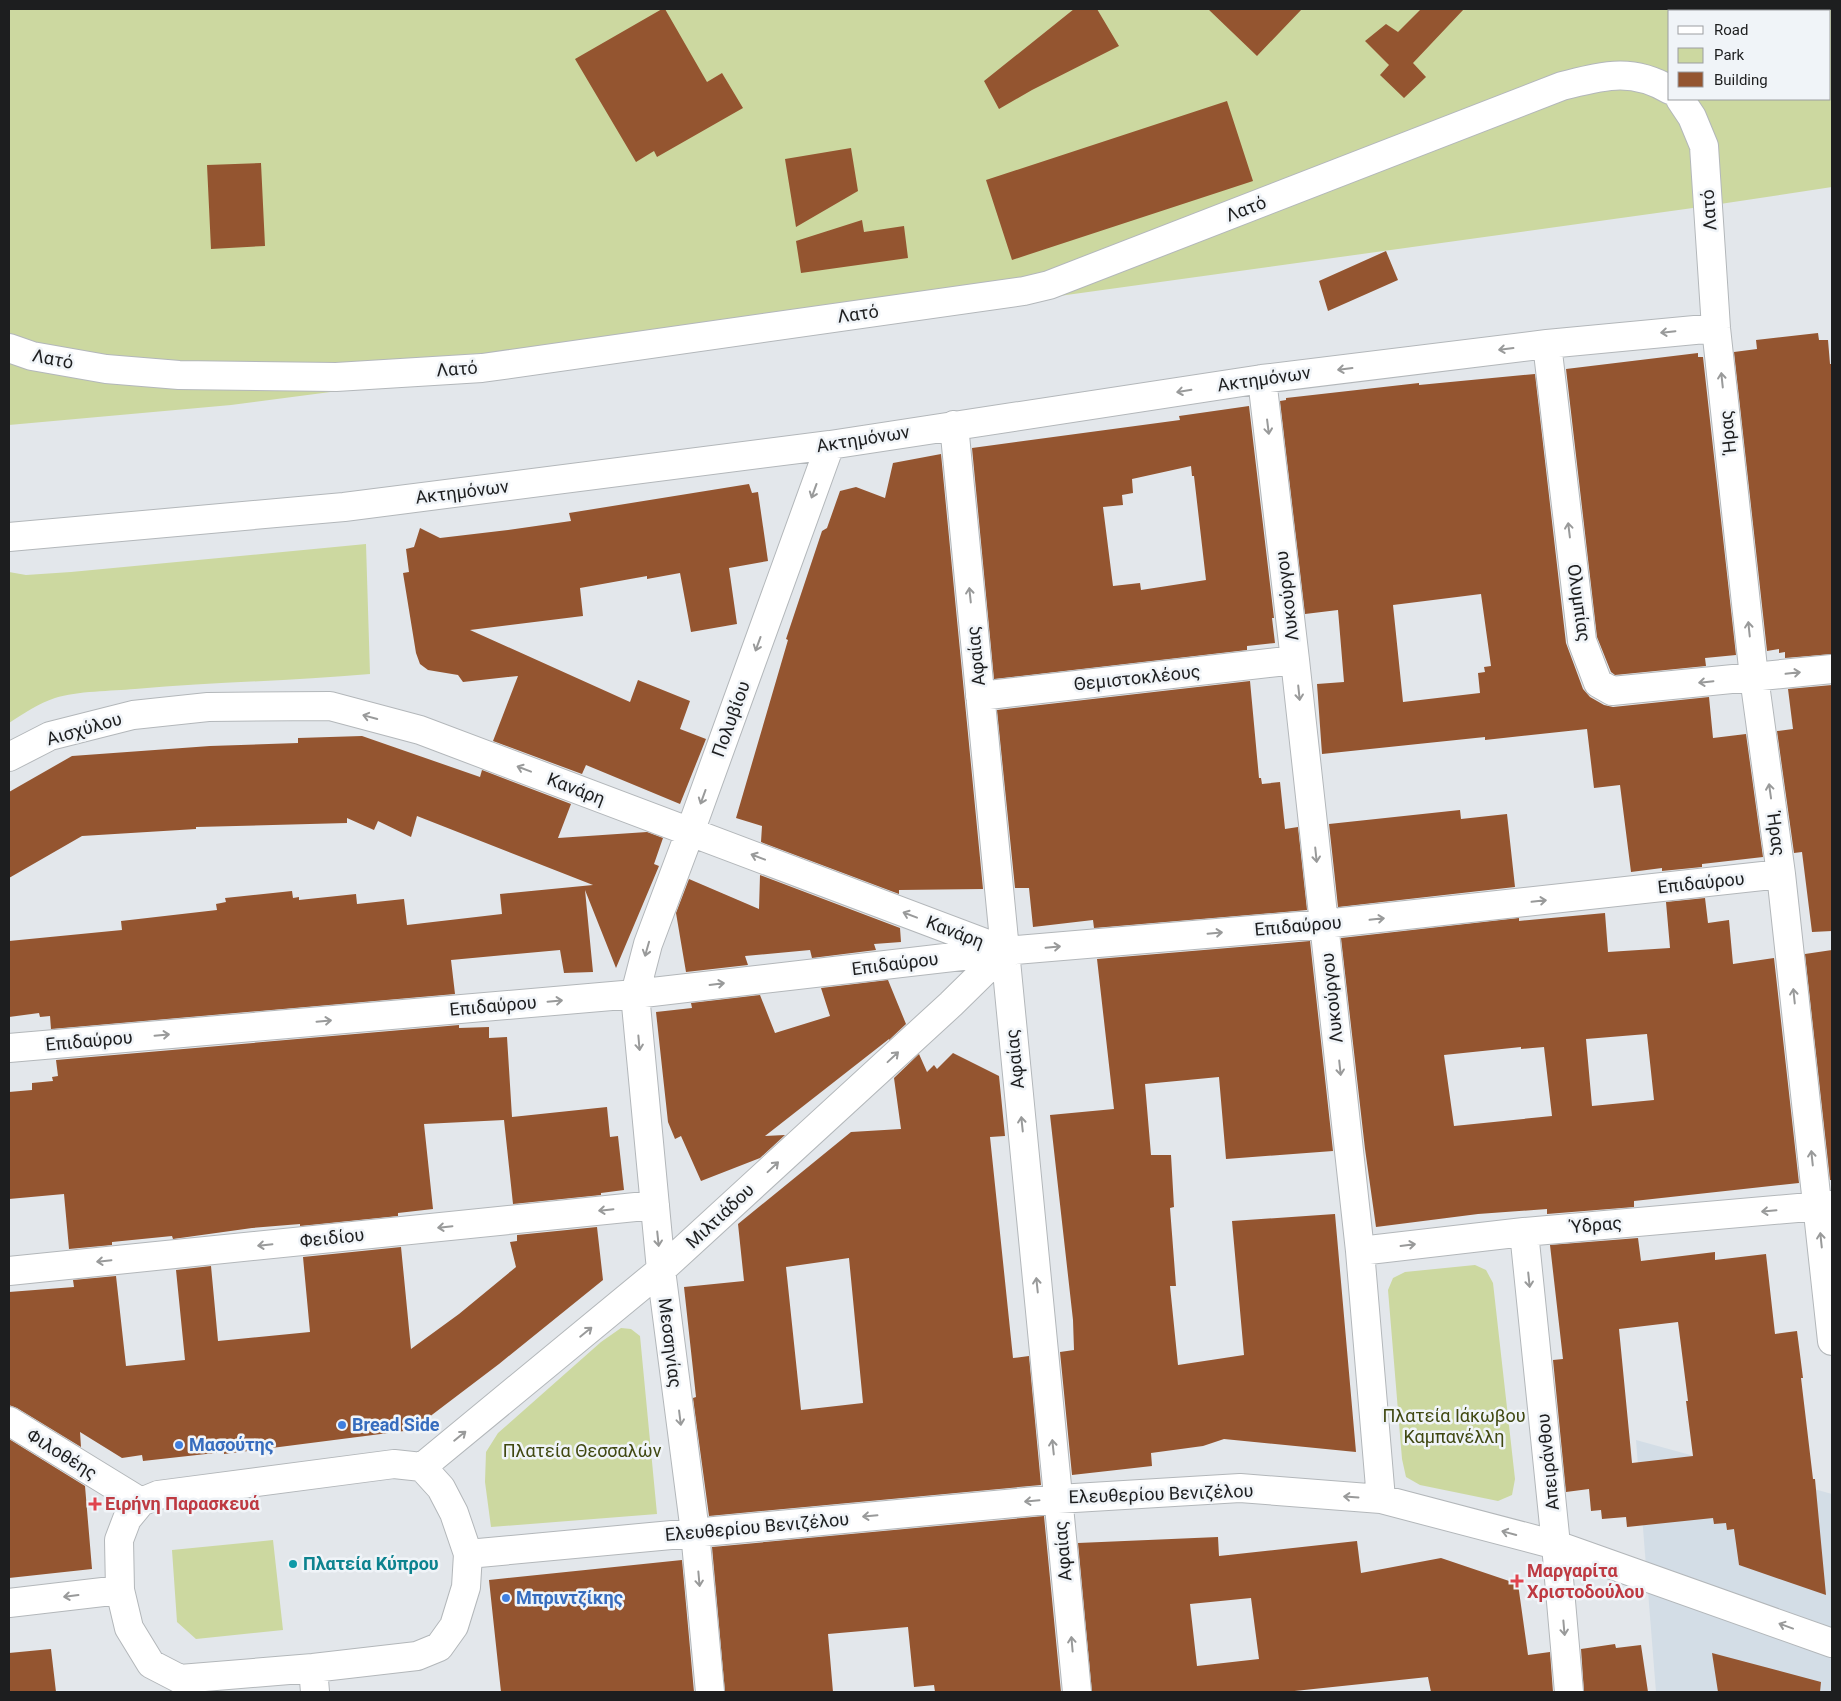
<svg xmlns="http://www.w3.org/2000/svg" width="1841" height="1701" font-family="Roboto,sans-serif">
<style>
.built{fill:#d3dde6}
.green{fill:#ccd8a0;fill-rule:evenodd}
.building{fill:#945530;fill-rule:evenodd}
.lines{fill:none;stroke-linecap:round;stroke-linejoin:round}
.minor-casing{stroke:#b3b7ba;stroke-width:30}
.minor{stroke:#fff;stroke-width:28}
.oneway{stroke:#999a9a}
.shop-dot{fill:#3f7fe0;stroke:#f0f4f8;stroke-width:2}
.health-dot{fill:#e0444e;stroke:#f0f4f8;stroke-width:2}
.culture-dot{fill:#0f9aa8;stroke:#f0f4f8;stroke-width:2}
.labels{text-anchor:middle;stroke-width:5;stroke-linejoin:round;paint-order:stroke}
.street-label{font-size:18px;fill:#1d1e1f;stroke:#f0f4f8}
.park-label{font-size:18px;fill:#404811;stroke:#f0f4f8}
.shop-label{font-size:18px;font-weight:bold;fill:#366cbe;stroke:#f0f4f8;text-anchor:start}
.health-label{font-size:18px;font-weight:bold;fill:#be3a42;stroke:#f0f4f8;text-anchor:start}
.culture-label{font-size:18px;font-weight:bold;fill:#0d838f;stroke:#f0f4f8;text-anchor:start}
</style>
<rect width="100%" height="100%" fill="#e3e7eb"/>
<path class="built" d="M1636,1440L1832,1494V1692H1656Z"/>
<path class="green" d="M9,9H1832V187L1700,207L959,310L231,405L9,425ZM1670,11H1830V99H1670Z
M366,544L370,674C292,681 213,682 135,689C112,691 77,691 55,698C39,703 23,714 9,723V572L26,575L71,572Z
M1475,1265L1486,1270L1493,1283L1515,1479L1512,1495L1498,1501L1420,1485L1406,1477L1402,1459L1388,1290L1393,1278L1405,1272Z
M621,1328L631,1329L640,1336L657,1514L491,1527L485,1482L486,1452L498,1433L601,1342Z
M273,1540L283,1630L196,1639L177,1622L172,1550Z"/>
<path class="building" d="M662,9H665L707,82L722,73L743,108L657,157L654,151L636,162L575,59Z
M1074,9H1097L1119,46L1032,90L999,109L984,81Z
M1208,9H1302L1257,56Z
M1421,9H1464L1413,63L1426,77L1404,98L1380,75L1389,65L1365,41L1386,24L1398,32Z
M1227,101L1253,181L1012,260L986,180Z
M851,148L858,191L796,227L785,159Z
M261,163L265,246L211,249L207,165Z
M862,220L864,232L904,226L908,258L801,273L796,241Z
M1386,251L1398,280L1328,311L1319,281Z
M1818,333L1819,340H1828L1830,364H1832V654L1785,658V652L1779,653V649L1767,651L1734,352L1757,349L1756,340Z
M1698,353V357H1703L1736,655L1705,658L1706,666L1615,675L1611,672L1597,637L1566,369Z
M1535,374L1566,643L1583,689L1590,697L1604,705L1613,707L1709,697L1713,738L1746,734L1763,857L1702,864V867L1662,871V868L1631,872L1620,785L1594,788L1587,729L1485,740V737L1322,754L1317,684L1344,682L1338,610L1305,614L1280,401L1286,400V398L1419,383V385ZM1481,594L1491,666L1484,667L1485,672L1478,673L1480,693L1403,702L1393,605Z
M1249,406L1274,618H1272L1275,643L1247,646V650L994,679L972,448L1180,420L1179,416ZM1191,466L1192,476H1194L1206,580L1141,590L1140,583L1113,586L1103,507L1123,505L1122,495L1133,493L1132,479Z
M941,454L983,889L899,890V894L761,842L762,826L736,818L788,640L786,639L822,531L827,528L840,491L856,487L885,498L893,463Z
M749,484L752,493L758,492L768,561L729,568L737,624L691,632L680,573L647,579V576L580,588L583,616L470,630L630,702L638,680L690,701L680,729L706,739L680,804L586,765L582,774L493,741L518,676L463,682L458,675L428,670L420,664L416,653L403,573L409,572L406,549L414,547L420,528L440,538L508,530L571,521L569,513Z
M1250,681L1259,778H1261L1262,784L1280,782L1285,829L1298,827L1307,910L1094,928L1093,920L1033,927L1029,888H1015L997,710Z
M1832,685V931L1812,932L1802,852L1794,853L1777,731L1793,729L1788,689Z
M362,736L480,777L482,770L571,804L558,838L647,832L663,838L654,864L659,866L616,968L585,890L593,972L564,973L560,950L451,960L455,994L51,1029L50,1016L40,1017L39,1013L9,1017V941L122,930L121,921L217,910L216,904L226,902L225,898L292,891L293,898L299,897V900L356,894L357,904L404,899L407,925L502,914L500,894L593,885L417,816L411,837L378,821L374,830L347,818V823L196,827V829L82,836L9,878V792L72,756L210,746L298,743V738Z
M1460,810L1461,819L1507,814L1515,887L1338,907L1329,824Z
M760,875L900,928L901,942L874,944L876,950L812,958L810,950L745,956L748,965L686,972L676,913L689,879L759,909Z
M1705,898L1708,923L1729,920L1733,964L1774,958L1799,1183L1634,1201V1207L1547,1214V1209L1478,1214L1376,1227L1365,1149L1341,938L1519,918V921L1605,913L1608,952L1670,948L1666,902ZM1647,1034L1654,1100L1592,1106L1586,1039ZM1521,1047V1049L1544,1047L1552,1116L1454,1126L1444,1055Z
M1310,941L1333,1151L1226,1159L1219,1077L1145,1084L1151,1155H1171L1174,1207L1170,1208L1176,1286H1170L1178,1365L1244,1355L1232,1221L1335,1214L1356,1452L1224,1439L1203,1446L1151,1453L1152,1466L1072,1475L1060,1352L1074,1350L1073,1320L1050,1115L1114,1109L1097,959Z
M1832,950V1180H1830L1805,954Z
M888,980L906,1024L889,1040V1039L765,1136L785,1135L760,1158L701,1181L681,1136L675,1139L668,1122L656,1012L692,1008L691,1003L760,995L775,1033L830,1016L821,988Z
M459,1025V1028L489,1027V1038L507,1037L512,1117L607,1107L610,1137L618,1136L624,1190L601,1193V1195L513,1204L504,1120L424,1124L433,1209L398,1213V1216L300,1226V1224L252,1228L173,1239L172,1236L112,1242V1245L69,1249L64,1194L9,1199V1092L32,1090V1083L53,1081L52,1077L58,1076L56,1060Z
M953,1053L999,1076L1005,1136L990,1137L1013,1358L1029,1356L1041,1485L709,1516L693,1398L696,1397L684,1287L744,1281L738,1224L851,1132L901,1129L894,1078L919,1054L927,1072L934,1065L937,1069ZM849,1258L863,1403L801,1410L786,1267Z
M597,1227L603,1280L499,1364L412,1430L224,1454V1452L143,1461L142,1455L122,1458L80,1432L81,1447L17,1408L9,1405V1292L74,1287L73,1280L116,1276L126,1366L185,1360L176,1270L211,1266L218,1341L310,1332L303,1257L401,1247L411,1349L459,1314L516,1267L510,1242L517,1241V1235Z
M1638,1238L1641,1261L1715,1252V1260L1766,1254L1775,1334L1797,1331L1803,1378H1801L1813,1479H1815L1826,1595L1739,1565L1734,1529L1727,1530L1726,1523L1714,1524L1713,1518L1627,1527L1626,1517L1602,1519L1601,1510L1591,1511L1589,1489L1566,1492L1553,1360L1563,1359L1550,1245ZM1678,1322L1688,1401H1686L1693,1456L1632,1463L1619,1329Z
M9,1439L85,1486L92,1569L9,1578Z
M1044,1516L1061,1692H935L934,1685L914,1687L908,1627L828,1634L833,1692H725L712,1547Z
M1218,1537L1219,1556L1357,1541L1361,1573L1441,1558L1518,1584L1528,1655L1550,1652L1553,1692H1431L1428,1677L1285,1692H1092L1078,1543ZM1251,1598L1259,1659L1197,1666L1190,1604Z
M682,1560L694,1692H501L489,1580Z
M1615,1644L1616,1648L1641,1645L1648,1692H1584L1581,1649Z
M51,1649L56,1692H9V1653Z
M1712,1653L1821,1682L1820,1692H1718Z"/>
<g class="lines">
<g class="minor-casing">
<path id="minor" d="M1680,99L1692,117L1704,146L1716,328L1754,677L1781,874L1832,1341
M1547,344L1582,641L1598,683L1612,691L1832,669
M9,348L32,356L106,369L179,375L336,377L482,368L1024,291L1049,285L1562,86C1603,76 1631,67 1670,90
M1262,379L1295,660L1360,1251L1381,1499
M954,425L1077,1692
M9,537L344,507L830,445L1262,379L1547,344L1716,328
M980,696L1295,660
M9,757L50,736L133,715L208,707L330,706L420,730L1001,949
M9,1048L635,994L1005,951L1324,924L1781,874
M1524,1232L1556,1545L1569,1692
M1360,1251L1524,1232L1832,1205
M9,1271L655,1205
M9,1421L141,1502
M394,1464L422,1467L441,1488L454,1513L468,1554L466,1587L454,1626L439,1647L417,1656L313,1668L180,1679L151,1664L129,1628L120,1590L119,1540L127,1519L141,1502L158,1495Z
M422,1467L661,1270L951,1004L1005,951
M468,1554L1058,1499L1240,1488L1381,1499L1556,1545L1832,1643
M9,1603L120,1590
M313,1668L315,1692
M710,1692L695,1532L661,1270L635,994L648,944L690,832L830,445"/>
</g>
<use href="#minor" class="minor"/>
</g>
<defs><path id="oneway-shaft" d="M-6 0H5M1.5-3L5.5 0L1.5 3" fill="none" stroke-width="1.6" stroke-linecap="round" stroke-linejoin="round" transform="scale(1.25)"/></defs>
<g class="oneway">
<use href="#oneway-shaft" transform="translate(1668 332) rotate(174)"/>
<use href="#oneway-shaft" transform="translate(1506 349) rotate(173)"/>
<use href="#oneway-shaft" transform="translate(1345 369) rotate(173)"/>
<use href="#oneway-shaft" transform="translate(1722 380) rotate(-96)"/>
<use href="#oneway-shaft" transform="translate(1184 391) rotate(171)"/>
<use href="#oneway-shaft" transform="translate(1268 427) rotate(83)"/>
<use href="#oneway-shaft" transform="translate(814 491) rotate(110)"/>
<use href="#oneway-shaft" transform="translate(1569 530) rotate(-97)"/>
<use href="#oneway-shaft" transform="translate(970 595) rotate(-96)"/>
<use href="#oneway-shaft" transform="translate(1749 629) rotate(-96)"/>
<use href="#oneway-shaft" transform="translate(758 644) rotate(110)"/>
<use href="#oneway-shaft" transform="translate(1793 673) rotate(-6)"/>
<use href="#oneway-shaft" transform="translate(1706 682) rotate(174)"/>
<use href="#oneway-shaft" transform="translate(1299 693) rotate(84)"/>
<use href="#oneway-shaft" transform="translate(370 717) rotate(-165)"/>
<use href="#oneway-shaft" transform="translate(524 769) rotate(-159)"/>
<use href="#oneway-shaft" transform="translate(1770 791) rotate(-98)"/>
<use href="#oneway-shaft" transform="translate(703 797) rotate(110)"/>
<use href="#oneway-shaft" transform="translate(1316 855) rotate(84)"/>
<use href="#oneway-shaft" transform="translate(758 857) rotate(-159)"/>
<use href="#oneway-shaft" transform="translate(1539 901) rotate(-6)"/>
<use href="#oneway-shaft" transform="translate(910 915) rotate(-159)"/>
<use href="#oneway-shaft" transform="translate(1377 919) rotate(-6)"/>
<use href="#oneway-shaft" transform="translate(1215 933) rotate(-5)"/>
<use href="#oneway-shaft" transform="translate(1053 947) rotate(-5)"/>
<use href="#oneway-shaft" transform="translate(647 949) rotate(106)"/>
<use href="#oneway-shaft" transform="translate(717 984) rotate(-7)"/>
<use href="#oneway-shaft" transform="translate(1794 996) rotate(-96)"/>
<use href="#oneway-shaft" transform="translate(555 1001) rotate(-5)"/>
<use href="#oneway-shaft" transform="translate(324 1021) rotate(-5)"/>
<use href="#oneway-shaft" transform="translate(162 1035) rotate(-5)"/>
<use href="#oneway-shaft" transform="translate(639 1043) rotate(85)"/>
<use href="#oneway-shaft" transform="translate(893 1057) rotate(-43)"/>
<use href="#oneway-shaft" transform="translate(1340 1068) rotate(84)"/>
<use href="#oneway-shaft" transform="translate(1022 1124) rotate(-96)"/>
<use href="#oneway-shaft" transform="translate(1812 1158) rotate(-96)"/>
<use href="#oneway-shaft" transform="translate(773 1167) rotate(-43)"/>
<use href="#oneway-shaft" transform="translate(606 1210) rotate(174)"/>
<use href="#oneway-shaft" transform="translate(1769 1211) rotate(175)"/>
<use href="#oneway-shaft" transform="translate(445 1227) rotate(174)"/>
<use href="#oneway-shaft" transform="translate(658 1239) rotate(84)"/>
<use href="#oneway-shaft" transform="translate(1821 1240) rotate(-96)"/>
<use href="#oneway-shaft" transform="translate(265 1245) rotate(174)"/>
<use href="#oneway-shaft" transform="translate(1408 1245) rotate(-7)"/>
<use href="#oneway-shaft" transform="translate(104 1261) rotate(174)"/>
<use href="#oneway-shaft" transform="translate(1529 1280) rotate(84)"/>
<use href="#oneway-shaft" transform="translate(1037 1285) rotate(-96)"/>
<use href="#oneway-shaft" transform="translate(586 1332) rotate(-39)"/>
<use href="#oneway-shaft" transform="translate(680 1418) rotate(83)"/>
<use href="#oneway-shaft" transform="translate(460 1436) rotate(-39)"/>
<use href="#oneway-shaft" transform="translate(1053 1447) rotate(-96)"/>
<use href="#oneway-shaft" transform="translate(1351 1497) rotate(-176)"/>
<use href="#oneway-shaft" transform="translate(1032 1501) rotate(175)"/>
<use href="#oneway-shaft" transform="translate(870 1516) rotate(175)"/>
<use href="#oneway-shaft" transform="translate(1509 1533) rotate(-165)"/>
<use href="#oneway-shaft" transform="translate(699 1579) rotate(85)"/>
<use href="#oneway-shaft" transform="translate(71 1596) rotate(173)"/>
<use href="#oneway-shaft" transform="translate(1786 1626) rotate(-160)"/>
<use href="#oneway-shaft" transform="translate(1564 1628) rotate(85)"/>
<use href="#oneway-shaft" transform="translate(1072 1644) rotate(-95)"/>
</g>
<g class="shop-dot">
<circle cx="342" cy="1425" r="5"/>
<circle cx="179" cy="1445" r="5"/>
<circle cx="506" cy="1598" r="5"/>
</g>
<g class="health-dot">
<path d="M92.5 1496.5h5v5h5v5h-5v5h-5v-5h-5v-5h5z"/>
<path d="M1514.5 1573.5h5v5h5v5h-5v5h-5v-5h-5v-5h5z"/>
</g>
<circle class="culture-dot" cx="293" cy="1564" r="5"/>
<g class="labels">
<g class="street-label">
<text transform="translate(1246 209) rotate(-21)" y="6">Λατό</text>
<text transform="translate(1709 210) rotate(-94)" y="6">Λατό</text>
<text transform="translate(858 314) rotate(-8)" y="6">Λατό</text>
<text transform="translate(53 359) rotate(11)" y="6">Λατό</text>
<text transform="translate(457 369) rotate(-4)" y="6">Λατό</text>
<text transform="translate(1264 379) rotate(-8)" y="6">Ακτημόνων</text>
<text transform="translate(1728 432) rotate(-96)" y="6">Ήρας</text>
<text transform="translate(863 439) rotate(-9)" y="6">Ακτημόνων</text>
<text transform="translate(462 492) rotate(-7)" y="6">Ακτημόνων</text>
<text transform="translate(1287 596) rotate(-97)" y="6">Λυκούργου</text>
<text transform="translate(1579 603) rotate(82)" y="6">Ολυμπίας</text>
<text transform="translate(976 656) rotate(-96)" y="6">Αφαίας</text>
<text transform="translate(1137 678) rotate(-6)" y="6">Θεμιστοκλέους</text>
<text transform="translate(731 719) rotate(-70)" y="6">Πολυβίου</text>
<text transform="translate(84 729) rotate(-16)" y="6">Αισχύλου</text>
<text transform="translate(576 789) rotate(21)" y="6">Κανάρη</text>
<text transform="translate(1776 834) rotate(82)" y="6">Ήρας</text>
<text transform="translate(1701 883) rotate(-6)" y="6">Επιδαύρου</text>
<text transform="translate(1298 926) rotate(-5)" y="6">Επιδαύρου</text>
<text transform="translate(955 932) rotate(21)" y="6">Κανάρη</text>
<text transform="translate(895 964) rotate(-7)" y="6">Επιδαύρου</text>
<text transform="translate(1332 998) rotate(-96)" y="6">Λυκούργου</text>
<text transform="translate(493 1006) rotate(-5)" y="6">Επιδαύρου</text>
<text transform="translate(89 1041) rotate(-5)" y="6">Επιδαύρου</text>
<text transform="translate(1015 1059) rotate(-96)" y="6">Αφαίας</text>
<text transform="translate(720 1216) rotate(-43)" y="6">Μιλτιάδου</text>
<text transform="translate(1596 1225) rotate(-5)" y="6">Ύδρας</text>
<text transform="translate(332 1238) rotate(-6)" y="6">Φειδίου</text>
<text transform="translate(670 1343) rotate(83)" y="6">Μεσσηνίας</text>
<text transform="translate(62 1454) rotate(32)" y="6">Φιλοθέης</text>
<text transform="translate(1548 1462) rotate(-96)" y="6">Απειράνθου</text>
<text transform="translate(1161 1494) rotate(-2)" y="6">Ελευθερίου Βενιζέλου</text>
<text transform="translate(757 1527) rotate(-5)" y="6">Ελευθερίου Βενιζέλου</text>
<text transform="translate(1063 1551) rotate(-95)" y="6">Αφαίας</text>
</g>
<g class="park-label">
<text x="1454" y="1422">Πλατεία Ιάκωβου<tspan x="1454" dy="21">Καμπανέλλη</tspan></text>
<text x="582" y="1457">Πλατεία Θεσσαλών</text>
</g>
<g class="shop-label">
<text x="352" y="1431">Bread Side</text>
<text x="189" y="1451">Μασούτης</text>
<text x="516" y="1604">Μπριντζίκης</text>
</g>
<g class="health-label">
<text x="105" y="1510">Ειρήνη Παρασκευά</text>
<text x="1527" y="1577">Μαργαρίτα<tspan x="1527" dy="21">Χριστοδούλου</tspan></text>
</g>
<g class="culture-label">
<text x="303" y="1570">Πλατεία Κύπρου</text>
</g>
</g>
<rect width="1841" height="1701" fill="none" stroke="#1d1e1f" stroke-width="20"/>
<rect x="1668" y="10" width="162" height="90" fill="#f0f4f8" stroke="#9c9ea1"/>
<rect x="1678" y="26" width="25" height="8" fill="#ffffff" stroke="#9c9ea1"/>
<text x="1714" y="35" font-size="15" fill="#1d1e1f">Road</text>
<rect x="1678" y="48" width="25" height="15" fill="#ccd8a0" stroke="#9c9ea1"/>
<text x="1714" y="60" font-size="15" fill="#1d1e1f">Park</text>
<rect x="1678" y="72" width="25" height="15" fill="#945530" stroke="#9c9ea1"/>
<text x="1714" y="85" font-size="15" fill="#1d1e1f">Building</text>
</svg>
